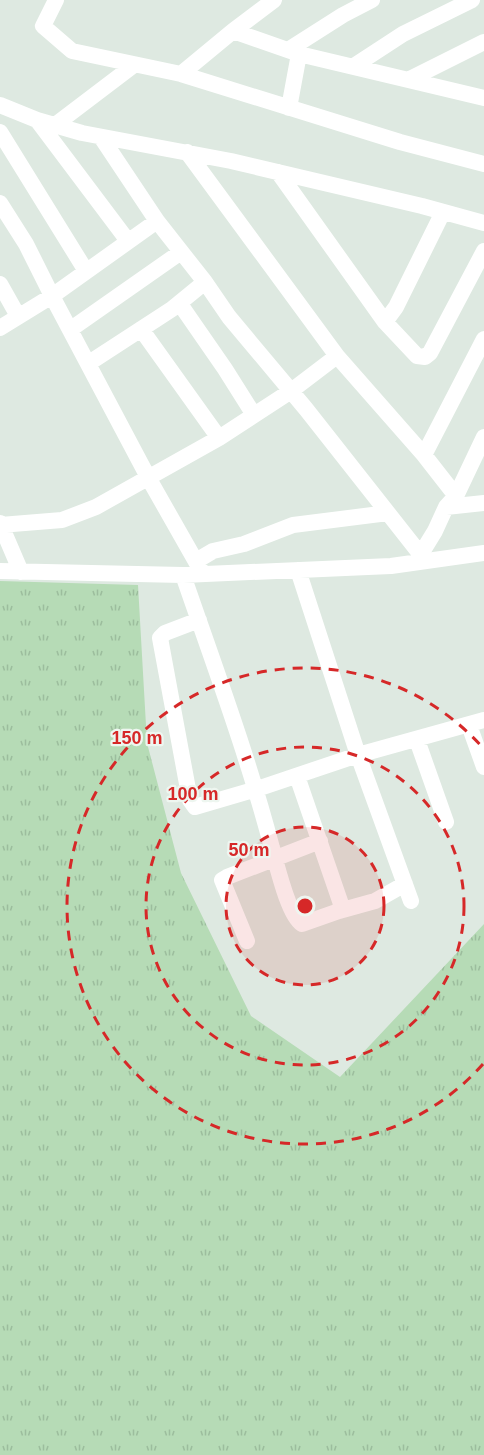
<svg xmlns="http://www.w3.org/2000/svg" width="484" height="1455" font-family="Helvetica,sans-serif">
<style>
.grass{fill:url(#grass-tufts)}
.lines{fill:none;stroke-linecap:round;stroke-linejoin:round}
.minor{stroke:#fff;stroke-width:16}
.ring{fill:none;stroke:#d62828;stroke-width:3;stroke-dasharray:10 8}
.centre{fill:#d62828;stroke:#eef6f0;stroke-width:3}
.ring-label{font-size:18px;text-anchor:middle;font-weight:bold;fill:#d62828;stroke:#eef6f0;stroke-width:4.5;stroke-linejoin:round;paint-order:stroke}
</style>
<defs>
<pattern id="grass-tufts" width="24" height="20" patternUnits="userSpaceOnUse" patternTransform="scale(1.5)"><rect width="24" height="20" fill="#b6dbb6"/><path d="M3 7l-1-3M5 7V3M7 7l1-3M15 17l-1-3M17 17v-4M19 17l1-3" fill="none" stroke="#9cbd9d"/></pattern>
</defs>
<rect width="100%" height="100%" fill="#dee9e1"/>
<path class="grass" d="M0,581L138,585L147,743L181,873L251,1016L340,1077L484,924V1455H0Z"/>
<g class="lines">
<path class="minor" d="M56,0L43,26L72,51L181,74L400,142L484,164
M233,31L274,0
M288,50L343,15L372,0
M354,66L403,34L472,0
M181,74L233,31L299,54L484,98
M410,79L484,42
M0,105L37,120L82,133L231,161L422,206L484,223
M289,108L299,54
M37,120L128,241
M55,125L134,65
M0,132L86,271
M101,137L157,221
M187,152L337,356L424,455L456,496
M278,172L385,322L417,356L425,357L430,353L484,251
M0,203L26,244L52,296L0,328
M0,284L18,316
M180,304L225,369L254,415
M385,322L396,307L443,212
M71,329L181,252
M141,329L219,438
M89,363L172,309L205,282
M424,455L484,339
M446,507L484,503
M0,523L21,572
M0,525L62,520L96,507L219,438L291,391L337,356
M196,561L213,551L244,544L293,525L388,513
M416,562L435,531L446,507L456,496L484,437
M298,570L358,755L411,901
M0,571L183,575L391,566L484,553
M203,574L149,479L52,296L157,221L205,282L229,317L306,409L421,555
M183,575C214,665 248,756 272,848C277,865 288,915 302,924L339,911L341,904L297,776
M199,620L165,633L160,638L190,800L195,807L257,789L358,755L484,720
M469,725L484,767
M417,740L446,822
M339,911L375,901L405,884
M247,941L222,880L227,877L320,841"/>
</g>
<circle cx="305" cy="906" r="79" fill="#d62828" fill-opacity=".12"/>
<g class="ring">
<circle cx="305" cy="906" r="79"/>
<circle cx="305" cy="906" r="159"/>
<path d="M483 1064A238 238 0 1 1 483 748"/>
</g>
<circle cx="305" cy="906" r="9" class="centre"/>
<g class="ring-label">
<text x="137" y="744">150 m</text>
<text x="193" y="800">100 m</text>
<text x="249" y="856">50 m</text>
</g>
</svg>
